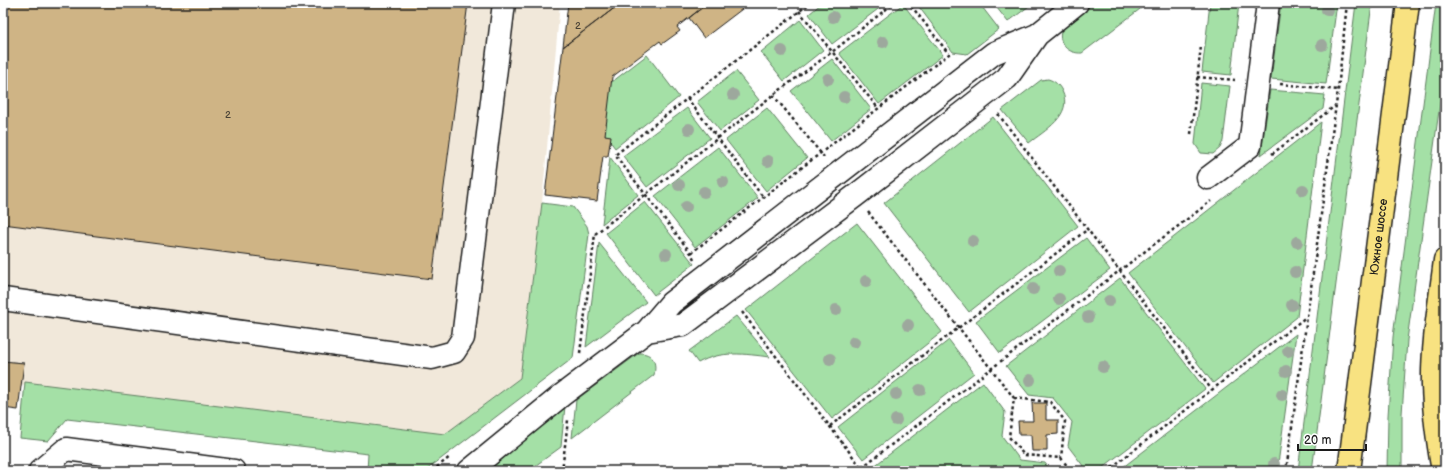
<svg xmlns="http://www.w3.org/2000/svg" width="1448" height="474" font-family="'Balsamiq Sans',sans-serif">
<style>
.built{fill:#f1e8da}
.green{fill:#a4e0a6;stroke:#607e61}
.building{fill:#cfb485;stroke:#1c1c1c}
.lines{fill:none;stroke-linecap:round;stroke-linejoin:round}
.minor-casing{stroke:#1c1c1c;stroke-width:25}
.major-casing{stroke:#1c1c1c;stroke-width:25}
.path{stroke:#1c1c1c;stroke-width:2.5;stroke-dasharray:3 3;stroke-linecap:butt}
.minor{stroke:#fff;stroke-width:22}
.major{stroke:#f8e281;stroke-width:22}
.tree{fill:#9da89d}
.labels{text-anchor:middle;stroke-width:4;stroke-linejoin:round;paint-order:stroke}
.number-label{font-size:10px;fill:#494236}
.street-label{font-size:12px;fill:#1c1c1c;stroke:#fff}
</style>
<rect width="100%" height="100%" fill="#fff"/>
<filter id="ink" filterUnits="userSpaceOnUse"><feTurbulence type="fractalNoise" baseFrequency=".025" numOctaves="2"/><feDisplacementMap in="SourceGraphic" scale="8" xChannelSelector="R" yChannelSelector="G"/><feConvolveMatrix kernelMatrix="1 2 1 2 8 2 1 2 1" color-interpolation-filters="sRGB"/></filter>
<g filter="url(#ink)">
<path class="built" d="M3,3H560L542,203L520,378L441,437L3,382Z"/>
<path class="green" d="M822,3H886L832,44L809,14Z
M916,3H979L999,29L967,54L953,52Z
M993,3H1033L1008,22Z
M1091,3H1148L1082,53C1068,54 1056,43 1062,28Z
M1210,3H1239L1231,75L1202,72Z
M1281,3H1337L1326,84L1271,79Z
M1356,3H1372L1312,471H1298Z
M1436,3H1445V68L1407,340L1402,414V471H1387L1388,416L1393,337Z
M903,4L943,55L879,104L839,53Z
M800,20L823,50L784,81L761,52Z
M647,55L679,97L615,148L601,129L608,85Z
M832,59L871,109L831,141L791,91Z
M736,71L759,100L720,131L697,102Z
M1048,79C1055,81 1059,85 1062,91C1074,115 1044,131 1029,143L1002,110L1041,80Z
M1201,83L1230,86L1223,141L1220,148L1213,154L1201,153L1195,144Z
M1270,90L1325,95L1323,109L1261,155Z
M687,108L710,138L647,187L623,156Z
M767,108L807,158L766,191L726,140Z
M993,117L1078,226L969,312L884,203Z
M1321,122L1297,317L1213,383L1128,273Z
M718,147L758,198L695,247L655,196Z
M610,157L638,195L602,224Z
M645,202L694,264L654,295L606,233Z
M542,203L573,207L587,226L589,234L573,358L425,471H367L368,454L67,419L48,441L20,438L25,382L445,434L520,378Z
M857,223L942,332L832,419L746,310Z
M1086,238L1110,270L1000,353L976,321Z
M599,243L646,302L586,347Z
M1120,278L1205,389L1098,471H1087L1068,446L1072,422L1053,398L1029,395L1006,366Z
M736,316L770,357C745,354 721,350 698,363L689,351Z
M1296,334L1277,471H1118Z
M949,340L974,373L863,459L838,427Z
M639,353C653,353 657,362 654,375L572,438L576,400Z
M983,382L1005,412L1002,436L1020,460L1045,463L1051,471H870L869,470Z
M565,406L561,447L528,471H483Z"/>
<path class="building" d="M3,3H468L432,279L3,224Z
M568,3H621L563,47Z
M621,3H708L677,27L680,31L662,44L660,41L612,77L605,135L611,136L608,156H603L597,201L545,195L563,47Z
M708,3H750L704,38L689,18Z
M3,361L24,363L18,410L3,408Z
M1032,403H1046V420H1058V434L1047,435V451H1032L1031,435H1019L1018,421H1033Z"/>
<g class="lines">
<g class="minor-casing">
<path id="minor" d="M1208,178L1250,146L1268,3
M3,299L432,358L454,352L463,338L504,3
M647,331L683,325L855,196L1007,78L1037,35
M40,471L66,449L234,471
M469,471L562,395L647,331L671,303L994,53L1037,35L1077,3"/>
</g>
<g class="major-casing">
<g id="major">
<path id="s1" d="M1349,471L1408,3"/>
<path d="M1443,471C1438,443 1434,414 1433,386C1432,344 1440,302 1445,260"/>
</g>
</g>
<path class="path" d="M799,11L878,108
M1197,77L1235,80
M1280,84L1338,90
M773,95L824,157
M687,98L763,197
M998,114L1212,390
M1191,134L1201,46
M1272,154L1335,106
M868,212L1014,398L1009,437L1024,455L1061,458L1071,471
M691,253L949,54L909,3
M694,259L691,253L615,155L810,3
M742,312L864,471
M580,353L595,234L773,95L832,52L894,3
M1014,398L1050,402L1065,421L1061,458
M830,426L1088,229
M432,471L450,457
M562,471L568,420
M857,471L1211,201
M1107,471L1306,317
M1286,471L1338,90L1347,3"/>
<use href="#minor" class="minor"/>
<use href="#major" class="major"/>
</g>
<g class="tree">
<circle cx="1327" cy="10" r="6"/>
<circle cx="833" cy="17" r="6"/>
<circle cx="883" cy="42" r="6"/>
<circle cx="1322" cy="45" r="6"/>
<circle cx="782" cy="51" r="6"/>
<circle cx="828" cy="79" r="6"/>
<circle cx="733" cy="95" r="6"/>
<circle cx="844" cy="97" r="6"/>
<circle cx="689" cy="129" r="6"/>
<circle cx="768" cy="161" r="6"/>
<circle cx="723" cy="182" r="6"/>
<circle cx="679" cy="185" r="6"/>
<circle cx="1303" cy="190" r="6"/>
<circle cx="704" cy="192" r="6"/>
<circle cx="686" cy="207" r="6"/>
<circle cx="973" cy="241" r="6"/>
<circle cx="1297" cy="242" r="6"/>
<circle cx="666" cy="254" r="6"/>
<circle cx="1059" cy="271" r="6"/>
<circle cx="1295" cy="272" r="6"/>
<circle cx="866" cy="281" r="6"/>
<circle cx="1033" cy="289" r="6"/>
<circle cx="1059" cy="299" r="6"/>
<circle cx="1109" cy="301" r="6"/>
<circle cx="1292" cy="305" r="6"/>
<circle cx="836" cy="310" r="6"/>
<circle cx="1088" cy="317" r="6"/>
<circle cx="908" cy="325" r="6"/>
<circle cx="854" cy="342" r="6"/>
<circle cx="1288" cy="351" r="6"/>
<circle cx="830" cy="359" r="6"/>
<circle cx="1103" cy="367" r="6"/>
<circle cx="1286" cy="371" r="6"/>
<circle cx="1030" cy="380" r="6"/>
<circle cx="920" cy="390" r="6"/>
<circle cx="896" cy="394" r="6"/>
<circle cx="1282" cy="395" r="6"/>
<circle cx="896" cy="420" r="6"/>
<circle cx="1274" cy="464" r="6"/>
</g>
</g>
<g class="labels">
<g class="number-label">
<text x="578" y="29">2</text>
<text x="228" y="118">2</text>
</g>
<g class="street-label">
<text dy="4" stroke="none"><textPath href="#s1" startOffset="236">Южное шоссе</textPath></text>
</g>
</g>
<rect width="1448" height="474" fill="none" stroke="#fff" stroke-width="16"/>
<rect x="8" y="8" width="1432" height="458" fill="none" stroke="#1c1c1c" stroke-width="1.5" filter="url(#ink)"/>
<path d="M1298 444v6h68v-6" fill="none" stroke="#1c1c1c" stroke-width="2"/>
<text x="1304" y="444" font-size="12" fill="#1c1c1c" stroke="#ffffff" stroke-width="3" paint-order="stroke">20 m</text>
</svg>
